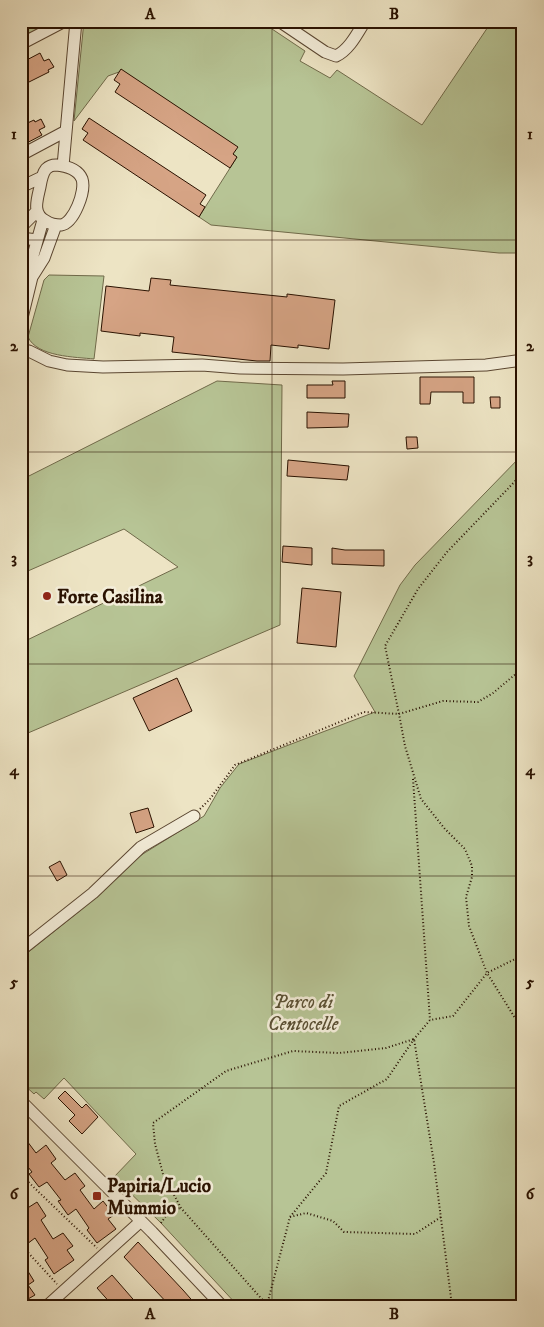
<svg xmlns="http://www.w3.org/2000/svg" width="544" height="1327" font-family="'IM FELL DW Pica',serif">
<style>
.green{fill:#b7c495;stroke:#706a4a}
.building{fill:#d6a485;stroke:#291100}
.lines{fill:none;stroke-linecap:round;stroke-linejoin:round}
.minor-casing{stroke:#5a4631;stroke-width:13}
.path{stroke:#291100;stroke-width:2;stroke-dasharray:1 2.5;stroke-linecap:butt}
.minor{stroke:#f3edd9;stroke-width:11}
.grid{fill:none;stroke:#291100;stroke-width:1;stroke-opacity:0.55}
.poi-dot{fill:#8f2418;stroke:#f3edd9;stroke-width:2}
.labels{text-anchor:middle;stroke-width:5;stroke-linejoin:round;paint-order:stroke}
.poi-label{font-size:19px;font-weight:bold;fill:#291100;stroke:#f3edd9;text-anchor:start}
.park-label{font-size:19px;font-style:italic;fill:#5b5034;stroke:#f3edd9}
.neatline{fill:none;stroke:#291100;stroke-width:2}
.grid-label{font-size:16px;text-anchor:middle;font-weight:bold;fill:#291100}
</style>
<rect width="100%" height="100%" fill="#ede4c4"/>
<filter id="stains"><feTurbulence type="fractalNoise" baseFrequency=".004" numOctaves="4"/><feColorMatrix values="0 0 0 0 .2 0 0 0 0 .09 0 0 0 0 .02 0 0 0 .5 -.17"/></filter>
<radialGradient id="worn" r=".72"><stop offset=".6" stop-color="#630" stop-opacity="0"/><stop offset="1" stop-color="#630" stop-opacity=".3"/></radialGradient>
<path class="green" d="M21,21H58L32,35L25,28L21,30Z
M84,21H260L305,51L300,61L330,78L337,70L422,125L492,21H523V253H499L211,225L199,217L237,157L119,72L108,76L74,121Z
M49,275L104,276L94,359C76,357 37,357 28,337L44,280Z
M217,381L282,385L280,625L21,736V643L178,567L124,529L21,574V480Z
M523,454V1306H238L161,1223L114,1177L136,1154L64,1078L44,1099L36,1092L34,1094L21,1082V958L82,909L138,857L204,816L220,788L239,764L375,712L354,676L400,585L415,565Z"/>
<path class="building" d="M40,53L44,61L49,59L54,67L48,70L49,72L21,86V63Z
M121,69L238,147L233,154L237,157L230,168L115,92L120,84L114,80Z
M89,118L206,195L200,204L205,207L199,217L83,140L88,133L82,129Z
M41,119L45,127L39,130L42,135L21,146V126L34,120L35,122Z
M151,278L171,280L170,285L287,297V294L335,300L329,349L298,345V348L271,345L270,361H257L172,352L174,337L140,333V336L101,331L106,286L149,291Z
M420,377H474V403H463V392H431L430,404H420Z
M332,381H345V398H307V385H333Z
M490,397H500V408H491Z
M307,412L349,414L348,427L307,428Z
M406,437H417L418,448L407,449Z
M288,460L349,466L347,480L287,476Z
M283,546L312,548V565L282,562Z
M332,548L345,550H384V566L332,564Z
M302,588L341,592L336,647L297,643Z
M177,678L192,711L149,731L133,698Z
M148,808L154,827L136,833L130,813Z
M60,861L67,875L57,881L49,867Z
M65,1091L82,1108L86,1104L98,1117L82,1134L69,1121L75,1115L58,1098Z
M21,1133L36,1153L46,1145L56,1159L51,1163L65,1180L75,1173L85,1186L80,1190L94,1209L103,1201L114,1215L108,1219L116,1229L97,1243L87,1230L89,1228L76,1209L68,1215L58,1201L61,1200L47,1182L39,1187L29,1174L32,1172L21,1158Z
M21,1201L26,1209L37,1202L46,1216L41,1220L53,1239L63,1233L73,1246L67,1250L74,1260L54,1274L45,1260L48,1258L35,1238L27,1244L21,1234Z
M138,1242L183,1290L197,1306H170L124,1257Z
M21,1260L34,1281L28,1285L35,1295L21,1303Z
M112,1275L139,1306H113L97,1288Z"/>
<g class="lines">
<g class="minor-casing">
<path id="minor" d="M279,21L325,52L336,56C349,50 357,34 365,21
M21,44L65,21
M21,155L66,131
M56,165C66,166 78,169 82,179C86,191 74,223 61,225C56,225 50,224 46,221C32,214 37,200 40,187C41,181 42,174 46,169C49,166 52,165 56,165Z
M63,166L76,21
M21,187L42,177
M21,227L37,211
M21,238L37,240
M32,277L44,258L56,225
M21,322L32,277V259L43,220
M21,349L29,351L49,361L67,365L103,367L202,365L240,368L343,369L486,365L523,360
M21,950L93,893L141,847L194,816
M21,1101L152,1232L222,1306
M47,1306L141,1221"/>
</g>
<path class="path" d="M523,668L493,693L478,702L443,701L399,714L405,746L421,799L445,829L465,849L472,866V877L466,897L469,926L487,973L515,1018L523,1027
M413,779L430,1020
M200,809L210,799L235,765L364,712L399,714L385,646L418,589L447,552L523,473
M21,1175L97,1248
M290,1217L306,1213L333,1221L344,1232L415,1234L441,1217
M161,1223L170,1210L181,1208
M21,1245L57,1284
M267,1305L181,1208L163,1174L155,1144L153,1123L226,1071L293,1051L339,1053L386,1048L414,1039L434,1163L452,1306
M267,1305L290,1217L326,1173L339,1106L387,1079L414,1039L430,1020L453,1016L487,973L519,957L523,952"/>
<use href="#minor" class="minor"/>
</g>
<path class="grid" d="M272,21V1306M21,240H523M21,452H523M21,664H523M21,876H523M21,1088H523"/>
<g class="poi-dot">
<circle cx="47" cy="596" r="5"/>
<rect x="92" y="1191" width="10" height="10" rx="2.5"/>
</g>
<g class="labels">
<g class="poi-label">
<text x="57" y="603">Forte Casilina</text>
<text x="107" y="1192">Papiria/Lucio<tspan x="107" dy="22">Mummio</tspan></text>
</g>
<g class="park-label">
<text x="303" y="1008">Parco di<tspan x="303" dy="22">Centocelle</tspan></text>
</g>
</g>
<rect width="544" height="1327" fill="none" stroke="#ede4c4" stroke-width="55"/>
<rect x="28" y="28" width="488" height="1272" class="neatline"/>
<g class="grid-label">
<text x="150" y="19">A</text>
<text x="394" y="19">B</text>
<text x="14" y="139">1</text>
<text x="530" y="139">1</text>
<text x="14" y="351">2</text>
<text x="530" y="351">2</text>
<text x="14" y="563">3</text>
<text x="530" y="563">3</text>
<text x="14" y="775">4</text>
<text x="530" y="775">4</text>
<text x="14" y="987">5</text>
<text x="530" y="987">5</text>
<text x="14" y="1199">6</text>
<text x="530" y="1199">6</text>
<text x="150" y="1319">A</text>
<text x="394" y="1319">B</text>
</g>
<rect width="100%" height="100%" filter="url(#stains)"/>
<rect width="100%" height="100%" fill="url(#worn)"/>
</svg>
